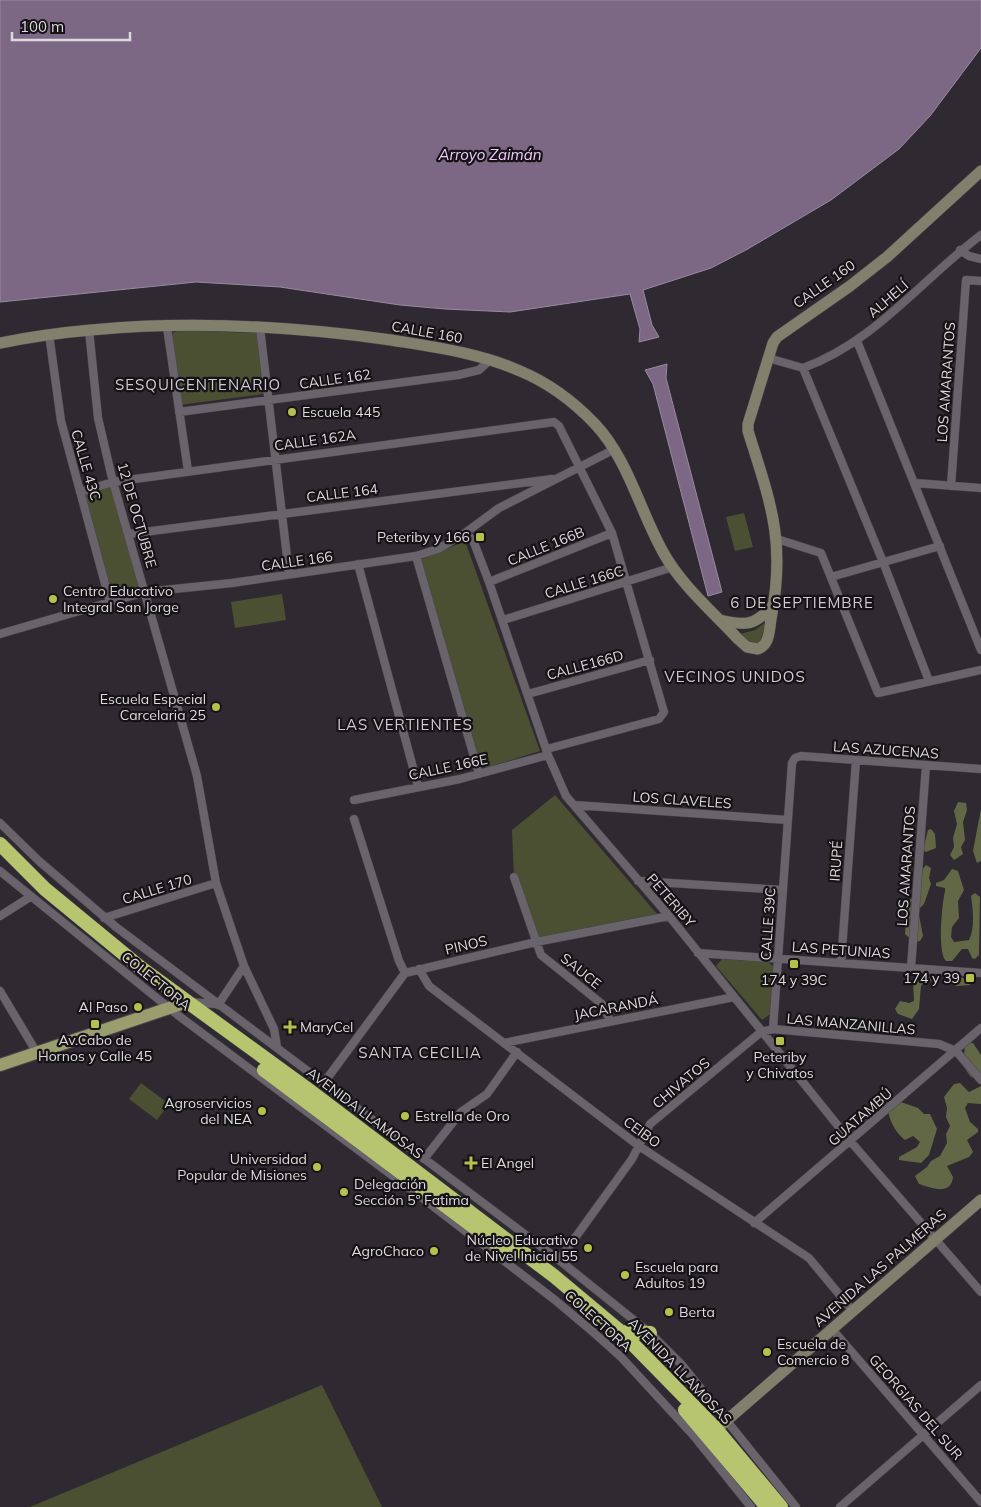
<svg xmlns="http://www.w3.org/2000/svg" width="981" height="1507" font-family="Mulish,sans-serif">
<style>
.green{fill:#4b5033}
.forest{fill:#626845}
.water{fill:#7c6785;stroke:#998aa0}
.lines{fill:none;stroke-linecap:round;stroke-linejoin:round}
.street-casing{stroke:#4a464c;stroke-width:9}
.secondary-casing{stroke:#4a464c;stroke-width:12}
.primary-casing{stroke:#4a464c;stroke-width:14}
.highway-casing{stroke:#4a464c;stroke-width:15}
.street{stroke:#69636b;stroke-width:8}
.secondary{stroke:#80806c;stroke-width:11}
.primary{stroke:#989e6e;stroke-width:12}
.highway{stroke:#b7c570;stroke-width:14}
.poi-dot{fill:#b3c24b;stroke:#151316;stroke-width:2}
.labels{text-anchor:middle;stroke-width:4.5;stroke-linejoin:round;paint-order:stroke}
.street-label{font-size:14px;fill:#dddade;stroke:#151316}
.poi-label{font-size:14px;fill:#dddade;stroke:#151316;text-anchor:start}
.water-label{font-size:15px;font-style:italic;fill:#f0c9fe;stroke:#151316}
.neighbourhood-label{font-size:15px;letter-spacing:1px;fill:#d1cad3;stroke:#151316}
</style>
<rect width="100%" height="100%" fill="#2f2a31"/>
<path class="green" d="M178,330L257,333L263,394L179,405L170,341L173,333Z
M111,485L140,590L112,599L84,493Z
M744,513L753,547L735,551L726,517Z
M465,541L540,751L489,767H481L420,560Z
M282,594L286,620L235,628L231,602Z
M763,624L765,625L761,639L758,643H750L740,634L755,630Z
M555,795L657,914L534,938L514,880L512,830Z
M722,959L769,962L775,969L772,1013L762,1020L716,966Z
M141,1083L169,1104L157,1120L129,1099Z
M322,1385L382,1507H30Z"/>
<path class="forest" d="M958,802L966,803L967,810L963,822L965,840L961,847L963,854L954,860L950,855L954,847L953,838L957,824L954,811Z
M981,809V861L977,863L973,851Z
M931,829L935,834L936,848L926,852L923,850L928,830Z
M926,865L931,868L929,878L931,884L924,904L918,910L923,936L920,941L914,942L905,934C907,917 900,905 916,895L921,871Z
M952,869L958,871L964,890L958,901L959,918L952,927L951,937L954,942L969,940C975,928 973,909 971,896L975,893L980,897L979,955L975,959L972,958L968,949H962L952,961H946C937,953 942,904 945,891V888L936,886V883L944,880Z
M950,973C955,973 969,980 970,985L957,986L948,983L946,978Z
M915,976L929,977L932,981L924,982L921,986L919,1009L912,1019L898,1014L895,1009L900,1001L909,1003L914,1001L913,979Z
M970,1043H973L981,1055V1081L971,1077L963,1066L965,1045Z
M960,1083L969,1092L981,1086V1104L968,1103L965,1108L970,1122L978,1129V1132L967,1140L973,1152L969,1157L947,1166L953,1177C951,1196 931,1188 919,1184L915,1176L927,1167L931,1161L940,1156L947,1143L946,1134L950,1126L946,1117L947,1108L944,1097L954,1084Z
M898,1101L918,1108L924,1114H930L937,1129L929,1155L921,1163L899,1160V1157L917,1147L920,1142L913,1136L905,1140C896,1133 890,1122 888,1111Z"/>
<path class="water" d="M0,0H981V48L930,116L899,149L831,200L746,250L711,268L643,290L652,325L659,337L639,342L640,329L630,294L510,312L445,309L400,305L280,287L196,282L0,302Z
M667,364L666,378L722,592L708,596L653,384L645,370Z"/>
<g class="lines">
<g class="street-casing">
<path id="street" d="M960,250L969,256L981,259
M167,327L188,471
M260,328L289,574
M89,330L98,418L113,482L197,776L216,883L244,966L274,1029L277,1047
M49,334L61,421L110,602
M857,341L981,650
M768,358L803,368L883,562L929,681
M803,368C875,342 921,280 981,235
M179,412L458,375L479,370L490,360
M915,483L981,488
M951,486L966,280L981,281
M80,492L113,482L554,422L559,426L612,533L664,712L659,719L547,749
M465,533L473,540L489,582L548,755L566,796L669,916L851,1142L981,1292
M129,534L552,479
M777,539L821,553L878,693L981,670
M416,556L479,774
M358,564L418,786
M831,577L940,546
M489,582L612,533
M503,620L673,567
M0,634L145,592L232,583L416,556L438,549L465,533L499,508L615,449
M528,694L650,660
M354,800L460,779L548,755
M575,805L788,820
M354,819L399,961L405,973
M0,823L39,861L116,927L559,1260L650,1333L682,1365L796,1507
M0,871L179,1016L421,1197L555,1300L593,1332L621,1357L693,1435L751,1507
M514,877L541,955L602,1004L610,1020
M638,881L783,890
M0,916L30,897
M104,918L216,883
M698,953L981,973
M841,963L856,760
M911,968L926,765
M419,969L429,986L639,1146L809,1258L853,1311
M0,991L37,1053
M190,1002L216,1004
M218,1005L244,966
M773,1029L792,763L795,758L801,756L981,769
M504,1043L734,997
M323,1084L405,973L536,942L669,916
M424,1159L461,1112L487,1094L517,1052
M754,1223L981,1028
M559,1260L632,1159L650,1124L761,1032L773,1029L939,1044L956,1051L981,1080
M832,1329L981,1502
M840,1507L981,1385"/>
</g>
<g class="secondary-casing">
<path id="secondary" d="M0,343C128,318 263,322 391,340C434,347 480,353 520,371C549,383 573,401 595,424C628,459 640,511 663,552C681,585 713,612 738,639L747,647L758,649C770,644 769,631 771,619C786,542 771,504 748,431V424L773,343L777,337L850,286L887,257L981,171
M720,620C746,626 755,626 773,605
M711,1434L981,1200"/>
</g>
<g class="primary-casing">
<path id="primary" d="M0,1065L187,1002"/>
</g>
<g class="highway-casing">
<path id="highway" d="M0,844L45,889L141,968L310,1091L554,1276L621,1332L716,1429L781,1507
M264,1070L511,1255
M621,1332L650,1333
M685,1410L767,1507"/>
</g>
<use href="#street" class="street"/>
<use href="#secondary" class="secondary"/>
<use href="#primary" class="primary"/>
<use href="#highway" class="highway"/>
</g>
<g class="poi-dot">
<circle cx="292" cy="412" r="5"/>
<rect x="475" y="532" width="10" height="10" rx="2.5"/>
<circle cx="53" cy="599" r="5"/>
<circle cx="216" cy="707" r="5"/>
<rect x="789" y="959" width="10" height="10" rx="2.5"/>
<rect x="965" y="973" width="10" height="10" rx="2.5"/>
<circle cx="138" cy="1007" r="5"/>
<rect x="90" y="1019" width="10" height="10" rx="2.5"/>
<path d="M287.5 1019.5h5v5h5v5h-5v5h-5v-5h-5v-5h5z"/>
<rect x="775" y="1036" width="10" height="10" rx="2.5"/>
<circle cx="262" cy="1111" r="5"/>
<circle cx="405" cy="1116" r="5"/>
<path d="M468.5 1155.5h5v5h5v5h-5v5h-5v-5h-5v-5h5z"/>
<circle cx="317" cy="1167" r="5"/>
<circle cx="344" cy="1192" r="5"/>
<circle cx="588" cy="1248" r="5"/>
<circle cx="434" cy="1251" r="5"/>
<circle cx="625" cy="1275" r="5"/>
<circle cx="669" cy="1312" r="5"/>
<circle cx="767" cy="1352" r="5"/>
</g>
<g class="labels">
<g class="street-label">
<text transform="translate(824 284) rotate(-35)" y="5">CALLE 160</text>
<text transform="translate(888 299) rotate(-41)" y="5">ALHELÍ</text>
<text transform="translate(427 332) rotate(10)" y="5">CALLE 160</text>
<text transform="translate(335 379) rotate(-8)" y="5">CALLE 162</text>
<text transform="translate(946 382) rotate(-86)" y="5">LOS AMARANTOS</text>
<text transform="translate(315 440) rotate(-8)" y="5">CALLE 162A</text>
<text transform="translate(86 465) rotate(74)" y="5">CALLE 43C</text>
<text transform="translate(342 493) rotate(-7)" y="5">CALLE 164</text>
<text transform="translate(137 515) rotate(74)" y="5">12 DE OCTUBRE</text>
<text transform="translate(546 546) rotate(-22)" y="5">CALLE 166B</text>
<text transform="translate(297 561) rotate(-8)" y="5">CALLE 166</text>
<text transform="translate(584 582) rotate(-17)" y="5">CALLE 166C</text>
<text transform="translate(585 665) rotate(-15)" y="5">CALLE166D</text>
<text transform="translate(886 750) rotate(4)" y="5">LAS AZUCENAS</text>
<text transform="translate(448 767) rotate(-12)" y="5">CALLE 166E</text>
<text transform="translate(682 800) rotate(4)" y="5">LOS CLAVELES</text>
<text transform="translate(836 861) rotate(-86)" y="5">IRUPÉ</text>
<text transform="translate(906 866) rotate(-86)" y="5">LOS AMARANTOS</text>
<text transform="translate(157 889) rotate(-17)" y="5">CALLE 170</text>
<text transform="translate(671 900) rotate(49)" y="5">PETERIBY</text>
<text transform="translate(768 924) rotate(-86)" y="5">CALLE 39C</text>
<text transform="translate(466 945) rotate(-13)" y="5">PINOS</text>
<text transform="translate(841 950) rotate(4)" y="5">LAS PETUNIAS</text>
<text transform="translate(581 971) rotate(39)" y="5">SAUCE</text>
<text transform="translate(156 981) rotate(39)" y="5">COLECTORA</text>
<text transform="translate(616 1007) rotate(-11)" y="5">JACARANDÁ</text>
<text transform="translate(851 1024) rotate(5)" y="5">LAS MANZANILLAS</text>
<text transform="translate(681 1083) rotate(-40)" y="5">CHIVATOS</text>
<text transform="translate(365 1113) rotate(37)" y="5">AVENIDA LLAMOSAS</text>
<text transform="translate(860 1117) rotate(-41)" y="5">GUATAMBÚ</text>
<text transform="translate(642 1132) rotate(36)" y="5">CEIBO</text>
<text transform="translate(880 1268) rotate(-41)" y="5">AVENIDA LAS PALMERAS</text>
<text transform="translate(598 1321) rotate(42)" y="5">COLECTORA</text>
<text transform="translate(680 1371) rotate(46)" y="5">AVENIDA LLAMOSAS</text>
<text transform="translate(916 1407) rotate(49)" y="5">GEORGIAS DEL SUR</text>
</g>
<g class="poi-label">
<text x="302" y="417">Escuela 445</text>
<text x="470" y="542" text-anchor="end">Peteriby y 166</text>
<text x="63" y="596">Centro Educativo<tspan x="63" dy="16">Integral San Jorge</tspan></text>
<text x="206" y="704" text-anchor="end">Escuela Especial<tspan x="206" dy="16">Carcelaria 25</tspan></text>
<text x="960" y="983" text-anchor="end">174 y 39</text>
<text x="794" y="985" text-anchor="middle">174 y 39C</text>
<text x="128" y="1012" text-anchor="end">Al Paso</text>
<text x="300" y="1032">MaryCel</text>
<text x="95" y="1045" text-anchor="middle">Av.Cabo de<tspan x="95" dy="16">Hornos y Calle 45</tspan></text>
<text x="780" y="1062" text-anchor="middle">Peteriby<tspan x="780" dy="16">y Chivatos</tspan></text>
<text x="252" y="1108" text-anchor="end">Agroservicios<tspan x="252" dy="16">del NEA</tspan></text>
<text x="415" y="1121">Estrella de Oro</text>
<text x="307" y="1164" text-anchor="end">Universidad<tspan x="307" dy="16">Popular de Misiones</tspan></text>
<text x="481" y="1168">El Angel</text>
<text x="354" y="1189">Delegación<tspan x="354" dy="16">Sección 5º Fatima</tspan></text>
<text x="578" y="1245" text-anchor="end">Núcleo Educativo<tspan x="578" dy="16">de Nivel Inicial 55</tspan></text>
<text x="424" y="1256" text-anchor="end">AgroChaco</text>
<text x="635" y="1272">Escuela para<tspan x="635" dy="16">Adultos 19</tspan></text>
<text x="679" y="1317">Berta</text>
<text x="777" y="1349">Escuela de<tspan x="777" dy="16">Comercio 8</tspan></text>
</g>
<g class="water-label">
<text x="490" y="160">Arroyo Zaimán</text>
</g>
<g class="neighbourhood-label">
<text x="198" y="390">SESQUICENTENARIO</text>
<text x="802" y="608">6 DE SEPTIEMBRE</text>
<text x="735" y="682">VECINOS UNIDOS</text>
<text x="405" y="730">LAS VERTIENTES</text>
<text x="420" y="1058">SANTA CECILIA</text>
</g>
</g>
<path d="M12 32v8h118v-8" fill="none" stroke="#dddade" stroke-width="2.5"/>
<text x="20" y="32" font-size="15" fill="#dddade" stroke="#151316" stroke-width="4" paint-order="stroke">100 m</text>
</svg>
